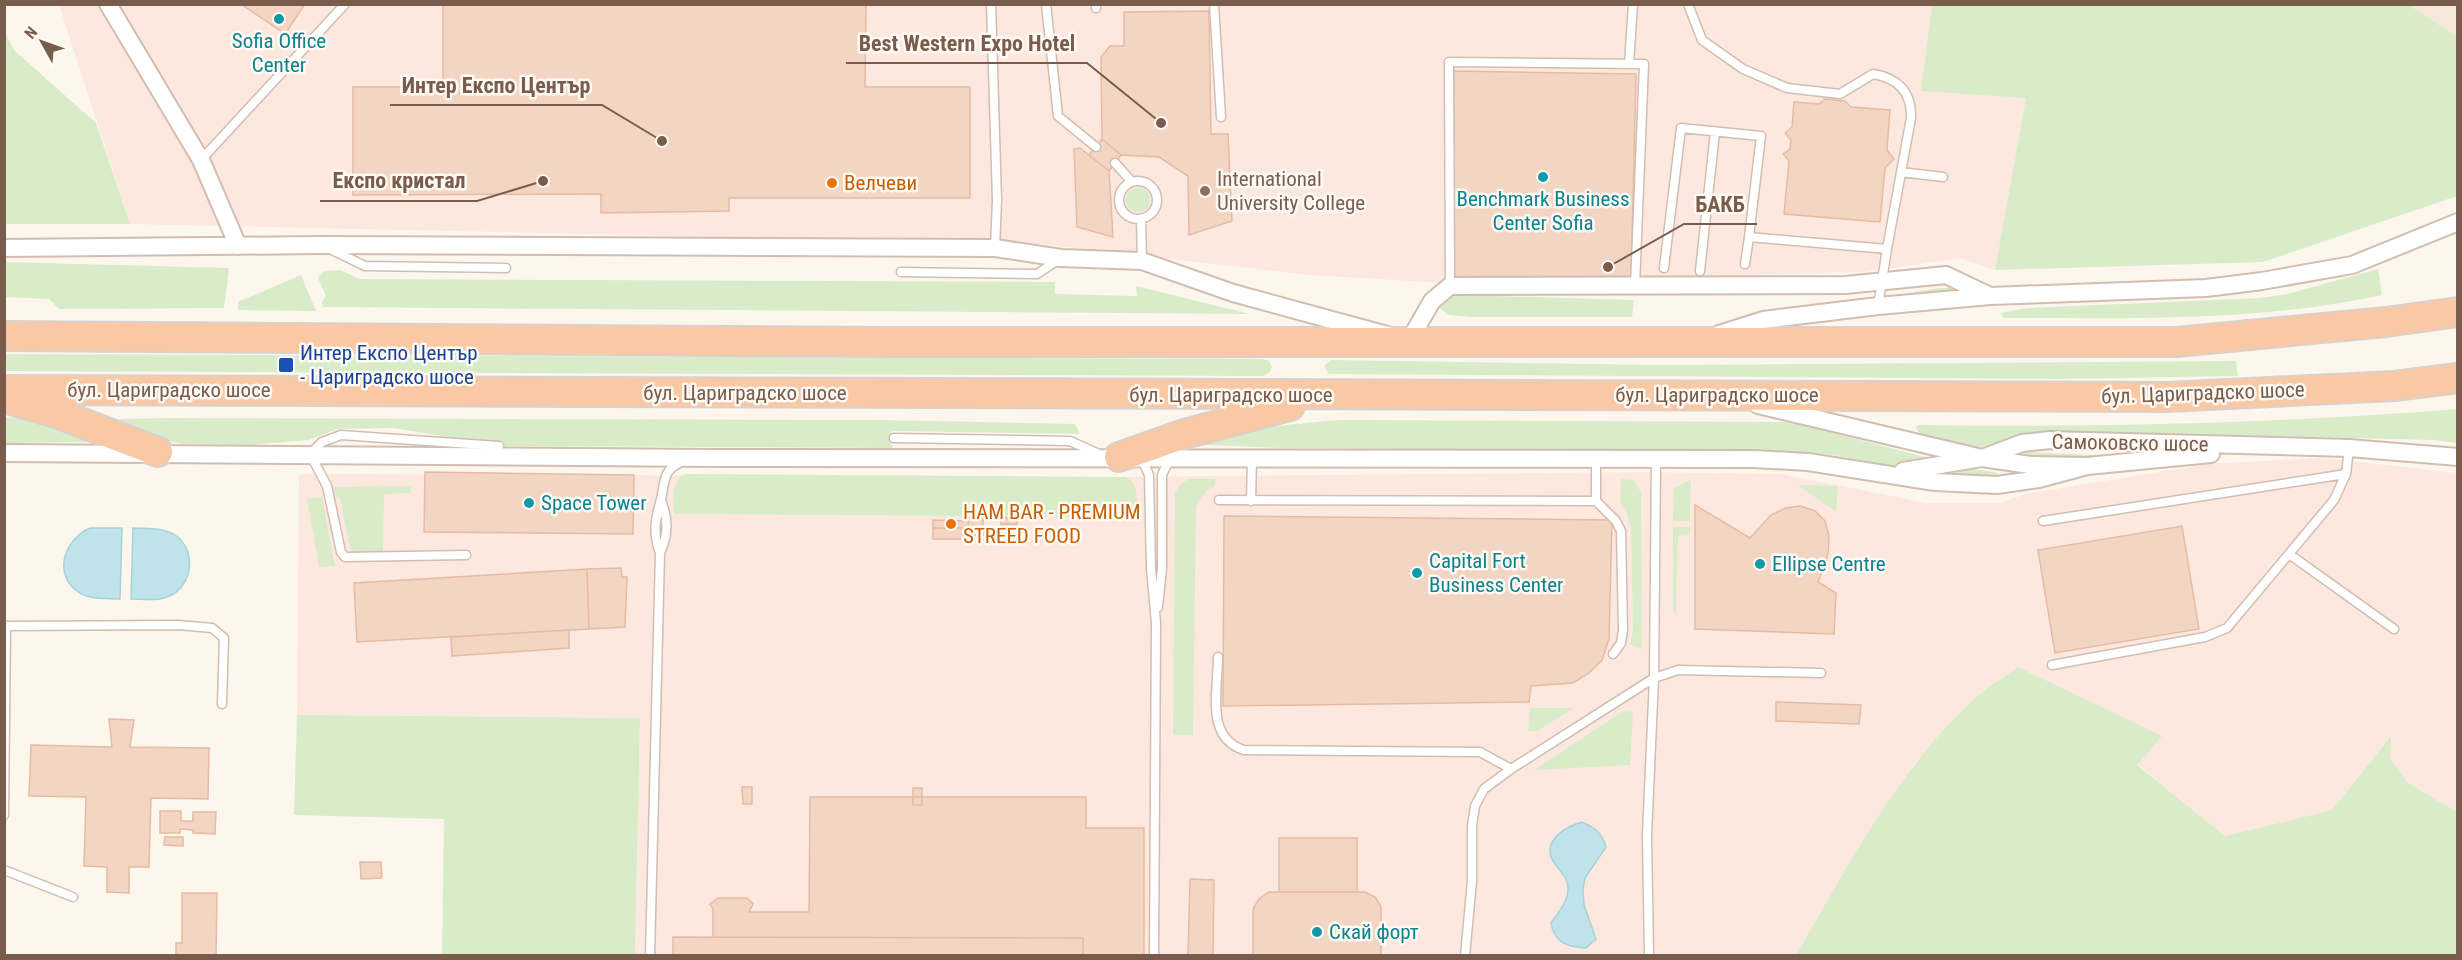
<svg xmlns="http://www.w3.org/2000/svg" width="2462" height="960" font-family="'Roboto Condensed',sans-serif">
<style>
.residential{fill:#f5e8da}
.commercial{fill:#fde8e0}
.green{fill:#d8ecc9}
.water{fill:#bfe3e8;stroke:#a5d3da;stroke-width:1.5}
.building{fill:#f3d5c3;stroke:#e6bba3;stroke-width:1.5}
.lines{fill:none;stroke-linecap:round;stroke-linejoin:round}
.service-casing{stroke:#d1beb0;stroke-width:11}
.minor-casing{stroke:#d1beb0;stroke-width:20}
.trunk-casing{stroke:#dad1cd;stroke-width:32}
.service{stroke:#fff;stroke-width:8}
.minor{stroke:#fff;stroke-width:16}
.trunk{stroke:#f9c8a4;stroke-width:28}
.culture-dot{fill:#0f9aa8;stroke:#fffaf3;stroke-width:2}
.food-dot{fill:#e8710a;stroke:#fffaf3;stroke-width:2}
.education-dot{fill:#8d6e63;stroke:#fffaf3;stroke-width:2}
.transit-dot{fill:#1a4fb4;stroke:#fffaf3;stroke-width:2}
.labels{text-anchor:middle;stroke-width:5;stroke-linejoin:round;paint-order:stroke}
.culture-label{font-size:21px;fill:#0d838f;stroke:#fffaf3;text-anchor:start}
.education-label{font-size:21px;fill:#785e54;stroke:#fffaf3;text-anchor:start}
.food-label{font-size:21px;fill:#c56008;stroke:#fffaf3;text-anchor:start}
.transit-label{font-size:21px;fill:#164399;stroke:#fffaf3;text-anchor:start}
.street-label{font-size:21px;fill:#7a5c4d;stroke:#fffaf3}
.leader{fill:none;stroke:#7a5c4d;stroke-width:2}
.callout-dot{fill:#7a5c4d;stroke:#fffaf3;stroke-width:2}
.callout-label{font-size:22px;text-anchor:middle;font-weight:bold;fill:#7a5c4d;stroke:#fffaf3;stroke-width:5;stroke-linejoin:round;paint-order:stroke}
</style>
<rect width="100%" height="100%" fill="#fdf6ec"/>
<path class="residential" d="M2409,5H2457V37Z"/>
<path class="commercial" d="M1932,4L1922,90L2026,98L1995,270L1960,258L1865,272L1639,277L1631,285L1447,283L1309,275L1041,244L130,224L59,5Z
M2324,458L2457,473V812L2408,783L2390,759V737L2332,810L2225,836L2137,764L2161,736L1918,759L1844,873L1796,955H635L640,718L297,715L299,475L303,474L1125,477L1643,472L1781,474L1926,503H1999L2026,494L2207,464Z"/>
<path class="green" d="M1932,5H2409L2457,37V196L2263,262L1995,270L2026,98L1921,91Z
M4,31L15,51L96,123L130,224H5Z
M1126 200a12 12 0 1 1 24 0a12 12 0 1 1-24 0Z
M5,262L229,268L224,308L59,309L49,299L5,297Z
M2378,269L2382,295C2258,322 2130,318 2004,318L2000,313L2028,308L2260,298L2287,294Z
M340,270L360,279L1055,282V294L1137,296L1136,286L1250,314L323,307L322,302L326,296L318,278L324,271Z
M301,275L316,311L238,310V302Z
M1940,288H1952L1954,291L1916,296L1914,292Z
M1461,295L1634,300L1632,317H1472L1448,315L1439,307L1450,296Z
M5,354L1263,359L1269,361L1272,367L1270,372L1263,376L5,371Z
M1331,360L1661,365L2236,361L2238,376L2056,379L1329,374L1324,366Z
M2458,409L2457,443L2434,440L2057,431L2026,435L1976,448L1919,433L1916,427L1919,425C2098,428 2279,423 2458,409Z
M5,417L43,420L94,442L5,443Z
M168,418L881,420L1075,424L1080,434L892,431V448L499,446L394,428L338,429L308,440L251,445L181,444L143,434L118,422L120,419Z
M1342,420L1792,422L1936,460C1911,475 1861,459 1832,455C1812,452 1792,453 1772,452L1280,448L1188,444C1239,431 1289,423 1342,420Z
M2026,452L2114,456L2109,460L2025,457L2022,455Z
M1970,468L1998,473L1996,476L1974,477L1951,473Z
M687,474L1125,477C1141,483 1136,503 1136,517L674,514C674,500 670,478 687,474Z
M1188,479H1215V486L1206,491L1196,507L1193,735H1173L1175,493L1179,486Z
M1621,479L1633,480L1641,492L1642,649L1630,644L1633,632L1631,527L1626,511L1620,501Z
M1691,480L1690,521H1673L1674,488Z
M1798,485L1838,486L1836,512Z
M411,486V493L384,494L383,552L351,553L340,498L336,497L333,487Z
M322,497L335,566L319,567L307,499Z
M1673,527H1691L1689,535L1678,536L1676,616L1673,611Z
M2018,667L2162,736L2137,765L2225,836L2332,810L2391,736L2390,759L2408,783L2457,812V955H1796C1846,870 1897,771 1970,703C1984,689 2002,679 2018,667Z
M1530,708H1574L1537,731H1528Z
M1629,711L1633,714L1630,765L1534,770L1622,712Z
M297,715L640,718L635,955H442L444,819L294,815Z"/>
<path class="water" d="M90,528H122L120,599C106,598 90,600 78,592C52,573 65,539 90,528Z
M133,528C147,529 163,527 175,535C199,551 192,591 164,598C154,601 141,599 131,599Z
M1582,822C1595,828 1602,833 1606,847L1585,878L1583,889L1584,905L1596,939L1586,948C1568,947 1554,943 1551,923C1558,913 1567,903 1568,890C1569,875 1556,870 1551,857C1545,838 1568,826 1582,822Z"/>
<path class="building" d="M241,4H305L285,34Z
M443,4H866L865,87H970V198H729V211L601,213V194L353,195V87H443Z
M1209,11L1211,134H1228L1232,221L1189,235L1188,176L1159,157L1121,155L1102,139L1101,57L1110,46H1124V12Z
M1454,71L1636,74L1631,283L1453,280Z
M1825,99L1845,101L1851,107L1890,110L1887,150L1894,159L1885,168L1880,222L1784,214L1789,161L1783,154L1790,149L1791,140L1785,133L1792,127L1794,102L1819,104Z
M1102,139L1121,155L1109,171L1089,155Z
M1080,148L1109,171L1113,237L1077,227L1074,149Z
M425,472L634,475L633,534L424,532Z
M1695,505L1750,538L1771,515L1786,508L1800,506L1815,511L1825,521L1829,536L1828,554L1818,582L1836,593L1834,634L1695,629Z
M1224,516L1612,520L1609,639L1602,660L1589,673L1573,683L1531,686L1529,702L1223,706Z
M968,518H983V535H968Z
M1001,518H1018L1017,524H1001Z
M933,520L968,521V528H933Z
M1001,524H1017V538H1001Z
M2182,526L2199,629L2055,653L2038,550Z
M933,528H968V539H933Z
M621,568L622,577H627L625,627L589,629L587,569Z
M587,569L589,629L357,642L354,583Z
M569,630V648L452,656L451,637Z
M1776,702L1861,705L1859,724L1776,721Z
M109,719L134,720L130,747L209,748L208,799L151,798L149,867H129V893L107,892V867L84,866L86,797L29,796L31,745L112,747Z
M742,787H752V804H743Z
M913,788H922V805H913Z
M810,797H1086V828H1144V956H1083V938L713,937V909L710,904L718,898H747L753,904L749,912H809Z
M160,811H181V821H193V812H216L215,834L193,833V830L180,829V833H160Z
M165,837H183V846L164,845Z
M1279,838H1357V892H1279Z
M360,862H381L382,878L361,879Z
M1190,879L1214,880L1213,956H1188Z
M1269,892H1365L1375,897L1381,906V956H1253V909L1259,899Z
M182,893H217L216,956H176V943H182Z
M673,937L1083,938V956H673Z"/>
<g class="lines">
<g class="service-casing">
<path id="service" d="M991,4L997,200L995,248
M1046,4L1058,116L1096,147
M1214,4L1221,117
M1688,4L1702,40L1743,69L1787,88L1840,94L1873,74C1898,78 1912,92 1911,118L1887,249
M1096,8V4
M1629,64L1633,4
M201,160L345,4
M1115,163L1132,182
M1901,172L1943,177
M1119 200a19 19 0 1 1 38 0a19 19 0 1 1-38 0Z
M1141,219L1142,261
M330,249L365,266L506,268
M1745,264L1749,237
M1664,268L1681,128L1761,136L1749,237L1887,249L1878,306
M1700,271L1715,132
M901,272L1037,274L1058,260
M1450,286L1449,62L1644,64L1635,287
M894,438L1070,441L1101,455
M1138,459L1144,464L1149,475L1151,568L1156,623L1154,956
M1219,500L1596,501V460
M1251,501L1252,458
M1596,501L1616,521L1621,531L1623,630L1621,643L1613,654
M2043,521L2346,474
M660,553C653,535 655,521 660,503C666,483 660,470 684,461
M2289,554L2394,629
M466,555L345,557L341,552L327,486L310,454L322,442L341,435L499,446
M1158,607L1162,568V475L1167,464L1173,460
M4,626L178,625L212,628L224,638L222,704
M1218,657C1218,691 1205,738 1244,750L1480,752L1511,769
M2052,665L2205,637L2227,628L2334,500L2346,474L2349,448
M4,815L6,626
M4,870L73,897
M650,956L660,553C668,535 669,520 661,501
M1465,956L1472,881V826L1475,806L1484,789L1511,769L1654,678L1656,460
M1649,956L1647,836L1654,678L1678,670L1821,673"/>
</g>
<g class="minor-casing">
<path id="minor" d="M108,4L201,160L238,246
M4,248L321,245L995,248L1061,258L1142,261L1233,293L1409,341L1432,301L1450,286L1845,285L1946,275L1990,296
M1719,334L1763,320L1878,306L1990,296L2206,288L2262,281L2352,265L2458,222
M1758,405L1982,458L2030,465L2087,466L2211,454
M4,453L717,458L1754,459L1808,462L1935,482L1997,485L2039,479L2087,466
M1903,471L1982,458L2022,443L2050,440L2349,448L2458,457"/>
</g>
<g class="trunk-casing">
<path id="trunk" d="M4,336L891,342H2176L2386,322L2458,312
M4,390L2167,397L2394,386L2458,378
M7,399L59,414L158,452
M1119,457L1184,434L1290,406"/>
</g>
<use href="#service" class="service"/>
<use href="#minor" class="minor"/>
<use href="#trunk" class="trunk"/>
</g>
<g class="culture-dot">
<circle cx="279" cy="19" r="6"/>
<circle cx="1543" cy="177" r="6"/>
<circle cx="529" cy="503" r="6"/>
<circle cx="1760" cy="564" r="6"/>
<circle cx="1417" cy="573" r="6"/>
<circle cx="1317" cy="932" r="6"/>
</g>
<g class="food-dot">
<circle cx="832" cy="183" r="6"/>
<circle cx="951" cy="524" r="6"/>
</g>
<circle class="education-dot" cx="1205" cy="191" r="6"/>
<rect class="transit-dot" x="278" y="357" width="16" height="16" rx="3"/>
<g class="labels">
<g class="culture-label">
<text x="279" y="48" text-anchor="middle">Sofia Office<tspan x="279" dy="24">Center</tspan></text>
<text x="1543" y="206" text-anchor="middle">Benchmark Business<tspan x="1543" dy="24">Center Sofia</tspan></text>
<text x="541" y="510">Space Tower</text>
<text x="1429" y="568">Capital Fort<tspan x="1429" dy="24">Business Center</tspan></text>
<text x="1772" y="571">Ellipse Centre</text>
<text x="1329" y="939">Скай форт</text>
</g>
<g class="education-label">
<text x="1217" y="186">International<tspan x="1217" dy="24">University College</tspan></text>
</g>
<g class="food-label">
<text x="844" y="190">Велчеви</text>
<text x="963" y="519">HAM BAR - PREMIUM<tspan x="963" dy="24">STREED FOOD</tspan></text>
</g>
<g class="transit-label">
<text x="300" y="360">Интер Експо Център<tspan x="300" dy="24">- Цариградско шосе</tspan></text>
</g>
<g class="street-label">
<text x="169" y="397">бул. Цариградско шосе</text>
<text x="745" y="400">бул. Цариградско шосе</text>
<text transform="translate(2203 393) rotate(-2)" y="7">бул. Цариградско шосе</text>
<text x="1231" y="402">бул. Цариградско шосе</text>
<text x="1717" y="402">бул. Цариградско шосе</text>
<text transform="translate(2130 443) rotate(1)" y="7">Самоковско шосе</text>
</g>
</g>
<path class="leader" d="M1161 123L1087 63H846M662 141L602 105H390M543 181L477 201H320M1608 267L1684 224H1757"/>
<g class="callout-dot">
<circle cx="1161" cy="123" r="6"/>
<circle cx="662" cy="141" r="6"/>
<circle cx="543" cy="181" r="6"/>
<circle cx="1608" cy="267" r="6"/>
</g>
<g class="callout-label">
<text x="967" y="51">Best Western Expo Hotel</text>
<text x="496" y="93">Интер Експо Център</text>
<text x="399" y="188">Експо кристал</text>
<text x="1720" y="212">БАКБ</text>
</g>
<rect width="2462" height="960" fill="none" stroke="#7a5c4d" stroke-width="12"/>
<g transform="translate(42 42) rotate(310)" stroke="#fffaf3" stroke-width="4.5" paint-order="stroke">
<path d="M0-4.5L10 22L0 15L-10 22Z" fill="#7a5c4d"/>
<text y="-9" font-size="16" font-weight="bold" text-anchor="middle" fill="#7a5c4d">N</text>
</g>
</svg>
